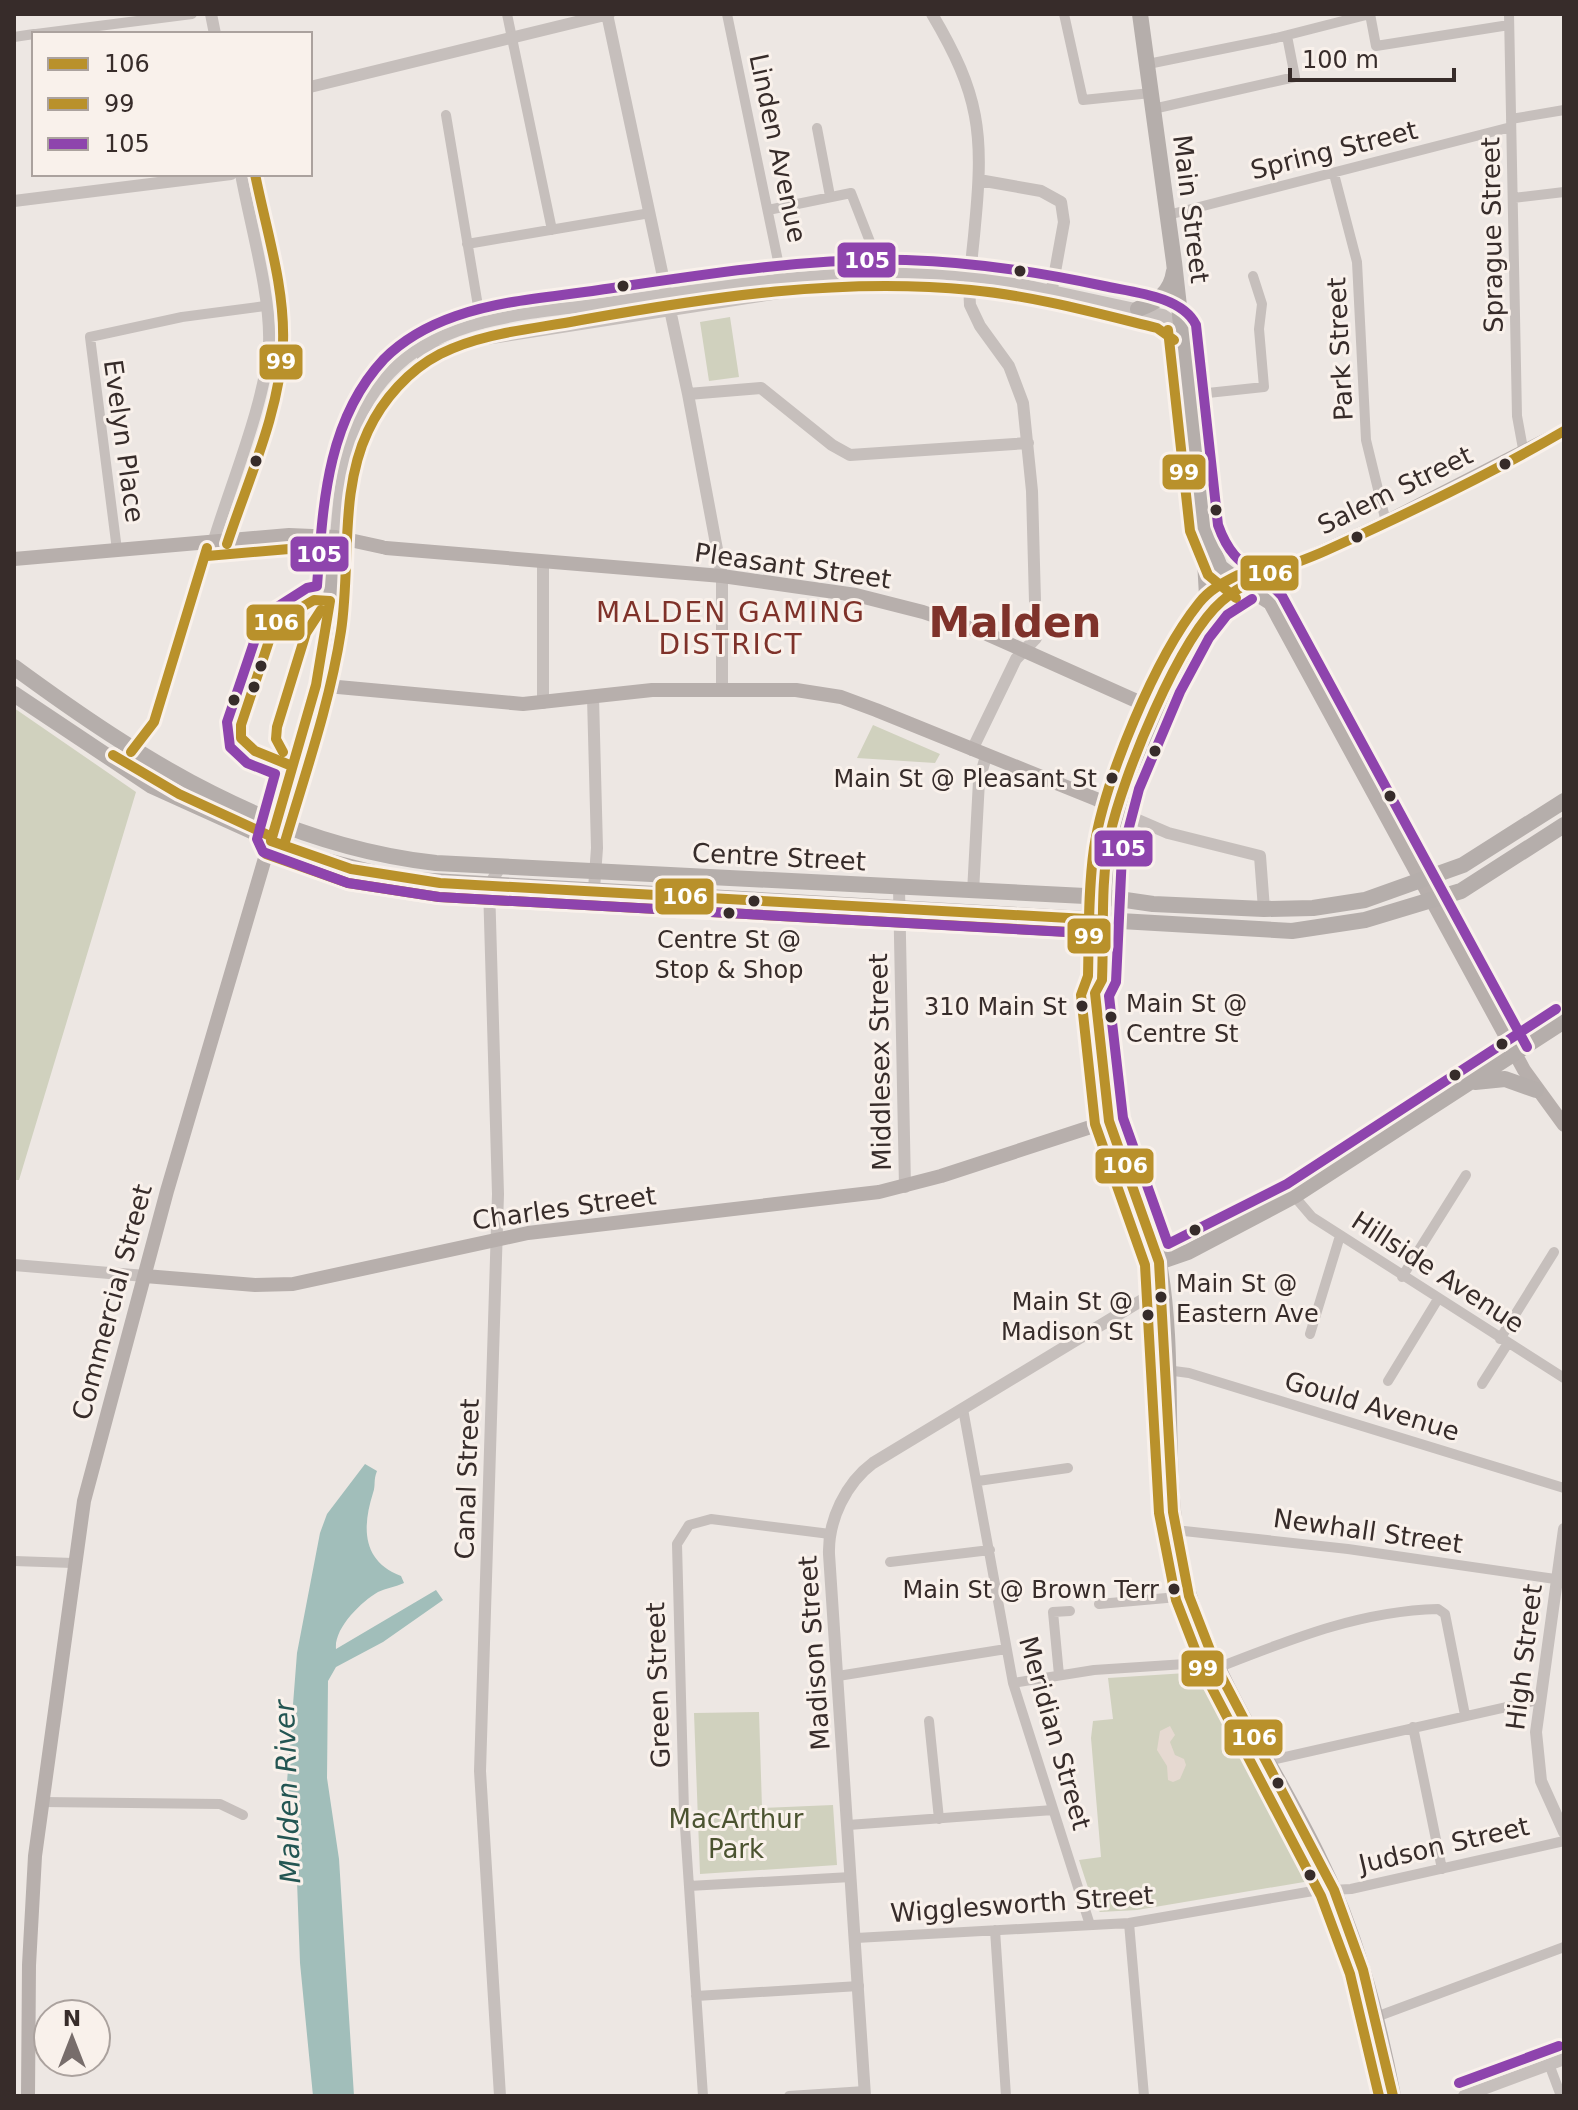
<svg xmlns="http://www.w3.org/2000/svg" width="1578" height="2110" font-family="'DejaVu Sans',sans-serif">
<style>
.green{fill:#d0d1be}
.plaza{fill:#e6d9d1}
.water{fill:#a1beba}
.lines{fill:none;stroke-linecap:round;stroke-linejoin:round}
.minor{stroke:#c6bfbc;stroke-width:10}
.tertiary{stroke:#c6bfbc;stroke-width:12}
.secondary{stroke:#b7afac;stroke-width:14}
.primary{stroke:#b5aeab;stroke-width:16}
.tertiary-bridge{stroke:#c6bfbc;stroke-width:12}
.bus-1-casing{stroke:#f9f1eb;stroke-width:16}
.bus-2-casing{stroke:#f9f1eb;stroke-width:16}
.bus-3-casing{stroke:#f9f1eb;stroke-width:16}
.bus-1{stroke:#b9912b;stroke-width:10}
.bus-2{stroke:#b9912b;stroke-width:10}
.bus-3{stroke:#8e44ad;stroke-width:10}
.bus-dot{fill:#372c2a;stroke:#f9f1eb;stroke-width:3}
.labels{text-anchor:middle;stroke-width:6;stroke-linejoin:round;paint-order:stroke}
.bus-label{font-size:24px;fill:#372c2a;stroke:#f9f1eb;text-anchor:end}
.street-label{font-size:26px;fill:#372c2a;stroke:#f9f1eb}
.park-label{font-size:26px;fill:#4b5330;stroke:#f9f1eb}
.neighbourhood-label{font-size:28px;letter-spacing:2px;fill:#7f322a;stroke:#f9f1eb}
.water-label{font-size:28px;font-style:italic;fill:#235552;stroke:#f9f1eb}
.town-label{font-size:42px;font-weight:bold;fill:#7f322a;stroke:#f9f1eb}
.line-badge{stroke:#f9f1eb;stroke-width:3}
.badge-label{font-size:22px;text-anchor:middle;font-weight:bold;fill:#fff}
</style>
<rect width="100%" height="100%" fill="#ede7e3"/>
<path class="green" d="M730,317L739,377L709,381L700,322Z
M14,708L136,792L19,1180H14Z
M873,725L940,754L935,763L857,758Z
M1202,1672L1279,1814L1310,1881L1137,1910L1100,1912L1094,1906L1079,1860L1101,1857L1091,1738L1093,1721L1113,1719L1108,1678Z
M759,1712L762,1808L833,1805L837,1865L700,1874L694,1713Z"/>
<path class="plaza" d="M1170,1726L1175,1735L1170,1742L1175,1755L1184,1759L1186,1765L1180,1779L1173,1782L1168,1780L1167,1766L1157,1750L1160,1731Z"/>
<path class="water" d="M365,1464L377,1471C373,1481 376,1485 373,1493C362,1528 362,1561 401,1576L404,1583C396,1587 386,1588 378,1592C361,1602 334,1628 336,1649L436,1590L443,1600L383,1642L336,1667L328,1681L327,1778L339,1859L354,2096H313L300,1963L295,1826L287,1782L297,1653L320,1533L327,1514Z"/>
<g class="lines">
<path class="minor" d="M507,14L552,230
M727,14L778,261L779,286
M1064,14L1083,100L1151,93
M1370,14L1376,46L1509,25
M1509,14L1517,416L1524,454
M36,34L192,14
M14,37L34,34
M1148,64L1276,38L1370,14
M1153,109L1295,77L1287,36
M446,115L481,324
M1511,119L1564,110
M817,128L830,196
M1334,174L1357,262L1366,440L1386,522
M1513,198L1564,192
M768,210L851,193L874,252L877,273
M1168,215L1511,127
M467,244L650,213
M1189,395L1264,387L1259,329L1262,304L1253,276
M117,550L90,337L182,317L265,306
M1294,1196L1312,1217L1564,1378
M1402,1277L1466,1175
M1310,1334L1340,1236
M1500,1339L1554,1252
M1166,1370L1189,1373L1564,1488
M1388,1381L1438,1299
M1482,1384L1508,1343
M963,1409L1013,1683L1090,1925
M978,1481L1068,1468
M1175,1530L1348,1549L1555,1579
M14,1561L73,1563
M890,1562L990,1550
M1099,1604L1189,1596
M1217,1668C1289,1640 1359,1611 1438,1609L1445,1614L1465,1715
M1059,1675L1053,1612L1070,1611
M838,1676L1006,1649
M1013,1683L1094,1670L1201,1663L1213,1659
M929,1721L939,1819
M1413,1727L1442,1869
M1267,1761L1538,1700
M42,1802L220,1804L243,1815
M848,1825L1053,1810
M689,1886L851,1877
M1129,1923L1144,2096
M995,1930L1006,2096
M856,1938L1129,1923L1313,1891L1351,1889L1564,1841
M696,1996L859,1986
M1376,2017L1564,1947
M1549,2064L1561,2096
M703,2096L684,1812L677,1544L689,1525L711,1519L830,1534
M789,2096L865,2091"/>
<path class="tertiary" d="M211,14L215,34
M607,14L688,394L722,576V689
M932,14C980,95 984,133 975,225C973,251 968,279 970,305L980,326L1009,366L1023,403L1032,491L1036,638L1016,659L972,750
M310,87L609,14
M979,180L1041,191L1061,202L1064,222L1051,294
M14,201L231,174
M996,279L1163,315L1182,328
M995,292L1182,328
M423,357L466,342L817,287L947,286
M688,394L761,388L832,445L850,455L1028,443
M336,537C341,474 347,411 398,365C455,313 550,312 622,301C732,285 838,268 949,274
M214,540C231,484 266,400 269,344C271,295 250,224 241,174
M543,563V703
M593,697L597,848L594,889
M1117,811L1168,833L1260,856L1264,909
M899,888L905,1187
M973,892L979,781L986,756
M14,1265L145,1276
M1564,1529L1536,1732L1541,1781L1564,1832
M500,2096L480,1771L498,1194L489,886L500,867
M865,2096L829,1554C828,1520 846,1483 873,1463L1162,1288
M1464,2096L1564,2059"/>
<path class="secondary" d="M386,548L722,576L856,595L923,612L987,634L1159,711
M14,559L289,535L336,537L382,547
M1245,587L1270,603L1524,1070L1564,1125
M1245,587L1386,522L1564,431
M316,685L523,704L652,690H796L841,697L876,710L1096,799L1117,811
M145,1276L255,1285L293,1284L528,1233L879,1192L941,1176L1109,1121
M28,2096L29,1965L35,1856L84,1501L167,1191L316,685L327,628L336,537"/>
<path class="primary" d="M1138,309C1157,302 1171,293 1174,271
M1204,542L1208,614
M14,667C142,761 274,845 436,863L1105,897L1153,904L1264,909L1313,908L1365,900L1463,865L1564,801
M14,694L152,786L307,856L398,879L1292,931L1365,920L1461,891L1564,825
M1103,881L1090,897L1089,919V980L1095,993C1098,1035 1098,1079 1108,1120C1121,1169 1150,1213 1159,1263C1180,1378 1154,1498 1194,1611C1225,1697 1277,1772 1317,1854C1355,1930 1377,2013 1393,2096
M1095,993L1102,980C1104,931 1101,882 1111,834C1121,785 1179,650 1210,612C1220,600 1232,594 1245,587L1220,567L1204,528L1174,262L1140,14
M1475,1082L1505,1079L1536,1090
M1159,1262L1188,1252L1294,1196L1564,1021"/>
<path class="tertiary-bridge" d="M949,274L996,279
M947,286L995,292"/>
<g class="bus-1-casing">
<path id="bus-1" d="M292,766L255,751L241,738V725L275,623L314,600L330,601
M271,841L351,869L440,883L1104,920
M271,841L316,685L330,601
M1393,2096L1363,1970L1334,1890L1217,1668L1189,1596L1173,1512L1159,1262L1109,1121L1095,993L1102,980C1104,932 1100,882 1110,835C1122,778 1179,638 1222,601C1250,576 1292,566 1325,551C1407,514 1487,476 1564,431"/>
</g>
<g class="bus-2-casing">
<path id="bus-2" d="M1168,330L1190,531L1208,575L1236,598
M227,544C248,480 280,412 283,343C285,287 266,229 255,174
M207,556L289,549L335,551
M1238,575C1224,582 1209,590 1199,603C1155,658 1105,779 1094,848C1088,891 1089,934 1088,976L1081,995L1095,1124L1145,1265L1159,1513L1176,1600L1205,1675L1321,1896L1350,1974L1379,2096
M131,752L154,722L207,548
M283,752L276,739L277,727L306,633L321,610
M113,755L179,794L270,836
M284,845C305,774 330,703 341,631C351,566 339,492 368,431C383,399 409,370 440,354C483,332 535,329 581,320C710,297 840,277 971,290C1034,296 1096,313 1157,328L1174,340
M266,854L348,883L439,897L1088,933"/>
</g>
<g class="bus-3-casing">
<path id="bus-3" d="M1252,599L1227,615L1209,638L1180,692L1139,789L1122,854L1116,982L1109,996L1123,1118L1168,1244L1287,1184L1556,1009
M1103,934L439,897L348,883L263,852L257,839L275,774L247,763L230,747L227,722L263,616L307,588L317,586C323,506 326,421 384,359C404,339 430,325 456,316C502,300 552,297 599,290C700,275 803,258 906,260C973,262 1039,272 1104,286C1132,292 1182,296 1196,325L1218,525C1234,570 1255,565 1282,596L1527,1047
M1459,2083L1559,2046"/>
</g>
<use href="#bus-1" class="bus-1"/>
<use href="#bus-2" class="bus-2"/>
<use href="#bus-3" class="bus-3"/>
</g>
<g class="bus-dot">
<circle cx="1020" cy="271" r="7"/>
<circle cx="623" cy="286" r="7"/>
<circle cx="256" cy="461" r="7"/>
<circle cx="1505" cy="464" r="7"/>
<circle cx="1216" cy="510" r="7"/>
<circle cx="1357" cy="537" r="7"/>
<circle cx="261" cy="666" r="7"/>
<circle cx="254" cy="687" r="7"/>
<circle cx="234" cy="700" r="7"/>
<circle cx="1155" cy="751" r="7"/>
<circle cx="1112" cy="778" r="7"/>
<circle cx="1390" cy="796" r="7"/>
<circle cx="754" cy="901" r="7"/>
<circle cx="729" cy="913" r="7"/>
<circle cx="1082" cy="1006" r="7"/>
<circle cx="1111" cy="1017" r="7"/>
<circle cx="1502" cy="1044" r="7"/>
<circle cx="1455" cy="1075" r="7"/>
<circle cx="1195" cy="1230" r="7"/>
<circle cx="1161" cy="1297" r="7"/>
<circle cx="1148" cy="1315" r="7"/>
<circle cx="1174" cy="1589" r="7"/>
<circle cx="1278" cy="1783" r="7"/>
<circle cx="1310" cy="1875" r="7"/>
</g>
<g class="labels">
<g class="bus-label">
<text x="1097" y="787">Main St @ Pleasant St</text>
<text x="729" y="948" text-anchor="middle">Centre St @<tspan x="729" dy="30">Stop &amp; Shop</tspan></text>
<text x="1126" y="1012" text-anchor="start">Main St @<tspan x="1126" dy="30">Centre St</tspan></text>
<text x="1067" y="1015">310 Main St</text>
<text x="1176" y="1292" text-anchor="start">Main St @<tspan x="1176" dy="30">Eastern Ave</tspan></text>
<text x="1133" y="1310">Main St @<tspan x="1133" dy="30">Madison St</tspan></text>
<text x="1159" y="1598">Main St @ Brown Terr</text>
</g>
<g class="street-label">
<text transform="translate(778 148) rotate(78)" y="9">Linden Avenue</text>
<text transform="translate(1334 150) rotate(-14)" y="9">Spring Street</text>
<text transform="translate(1191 209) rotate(83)" y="9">Main Street</text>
<text transform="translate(1492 235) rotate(-91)" y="9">Sprague Street</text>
<text transform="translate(1340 349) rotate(-93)" y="9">Park Street</text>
<text transform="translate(124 441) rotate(82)" y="9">Evelyn Place</text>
<text transform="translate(1395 490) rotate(-26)" y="9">Salem Street</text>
<text transform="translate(793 566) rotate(8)" y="9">Pleasant Street</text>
<text transform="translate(779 857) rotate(3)" y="9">Centre Street</text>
<text transform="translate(880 1062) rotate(-91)" y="9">Middlesex Street</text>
<text transform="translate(564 1208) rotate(-8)" y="9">Charles Street</text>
<text transform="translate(1438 1272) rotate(33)" y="9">Hillside Avenue</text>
<text transform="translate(112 1302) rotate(-75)" y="9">Commercial Street</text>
<text transform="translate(1372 1406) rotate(17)" y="9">Gould Avenue</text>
<text transform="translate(467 1479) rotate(-88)" y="9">Canal Street</text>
<text transform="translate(1368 1531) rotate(8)" y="9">Newhall Street</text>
<text transform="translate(814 1653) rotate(-94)" y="9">Madison Street</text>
<text transform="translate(1524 1657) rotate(-83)" y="9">High Street</text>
<text transform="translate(658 1685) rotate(-92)" y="9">Green Street</text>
<text transform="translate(1055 1733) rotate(74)" y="9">Meridian Street</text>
<text transform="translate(1444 1845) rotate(-13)" y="9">Judson Street</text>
<text transform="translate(1022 1904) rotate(-4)" y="9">Wigglesworth Street</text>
</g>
<g class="park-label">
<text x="736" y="1828">MacArthur<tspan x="736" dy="30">Park</tspan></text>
</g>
<g class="neighbourhood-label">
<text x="731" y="622">MALDEN GAMING<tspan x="731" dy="32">DISTRICT</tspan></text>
</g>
<g class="water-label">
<text transform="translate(287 1792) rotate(-92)" y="10">Malden River</text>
</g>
<g class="town-label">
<text x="1015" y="637">Malden</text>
</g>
</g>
<g class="line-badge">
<rect x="836" y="241" width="61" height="38" rx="8" fill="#8e44ad"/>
<rect x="258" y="343" width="46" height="38" rx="8" fill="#b9912b"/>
<rect x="1161" y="453" width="46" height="38" rx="8" fill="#b9912b"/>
<rect x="289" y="535" width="61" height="38" rx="8" fill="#8e44ad"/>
<rect x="1239" y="554" width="61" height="38" rx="8" fill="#b9912b"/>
<rect x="245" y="603" width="61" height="39" rx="8" fill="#b9912b"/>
<rect x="1093" y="829" width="61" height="39" rx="8" fill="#8e44ad"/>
<rect x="654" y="877" width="61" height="39" rx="8" fill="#b9912b"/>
<rect x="1066" y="917" width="46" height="38" rx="8" fill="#b9912b"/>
<rect x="1094" y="1147" width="61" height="38" rx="8" fill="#b9912b"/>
<rect x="1180" y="1649" width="45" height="39" rx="8" fill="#b9912b"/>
<rect x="1223" y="1718" width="61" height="39" rx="8" fill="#b9912b"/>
</g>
<g class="badge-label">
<text x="867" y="268">105</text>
<text x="281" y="369">99</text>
<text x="1184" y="480">99</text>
<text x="319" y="562">105</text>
<text x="1270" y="581">106</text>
<text x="276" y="630">106</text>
<text x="1123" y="856">105</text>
<text x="685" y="904">106</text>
<text x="1089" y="944">99</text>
<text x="1125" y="1173">106</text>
<text x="1203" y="1676">99</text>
<text x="1254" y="1745">106</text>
</g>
<rect width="1578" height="2110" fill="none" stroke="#372c2a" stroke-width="32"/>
<rect x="32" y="32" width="280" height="144" fill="#f9f1eb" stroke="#aba29e" stroke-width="2"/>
<rect x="48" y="58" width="40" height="12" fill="#b9912b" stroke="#aba29e" stroke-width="2"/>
<text x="104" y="72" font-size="24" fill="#372c2a">106</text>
<rect x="48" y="98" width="40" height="12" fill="#b9912b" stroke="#aba29e" stroke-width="2"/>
<text x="104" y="112" font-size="24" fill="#372c2a">99</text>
<rect x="48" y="138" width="40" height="12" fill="#8e44ad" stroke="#aba29e" stroke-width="2"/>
<text x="104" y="152" font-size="24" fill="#372c2a">105</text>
<g transform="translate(72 2038)"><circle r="38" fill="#f9f1eb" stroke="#aba29e" stroke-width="2"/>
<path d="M0-6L14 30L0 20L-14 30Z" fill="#776d6b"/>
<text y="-12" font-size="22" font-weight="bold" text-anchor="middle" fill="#372c2a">N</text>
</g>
<path d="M1290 68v12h164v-12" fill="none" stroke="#372c2a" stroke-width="4"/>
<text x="1302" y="68" font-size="24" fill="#372c2a" stroke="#f9f1eb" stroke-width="6" paint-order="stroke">100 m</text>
</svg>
